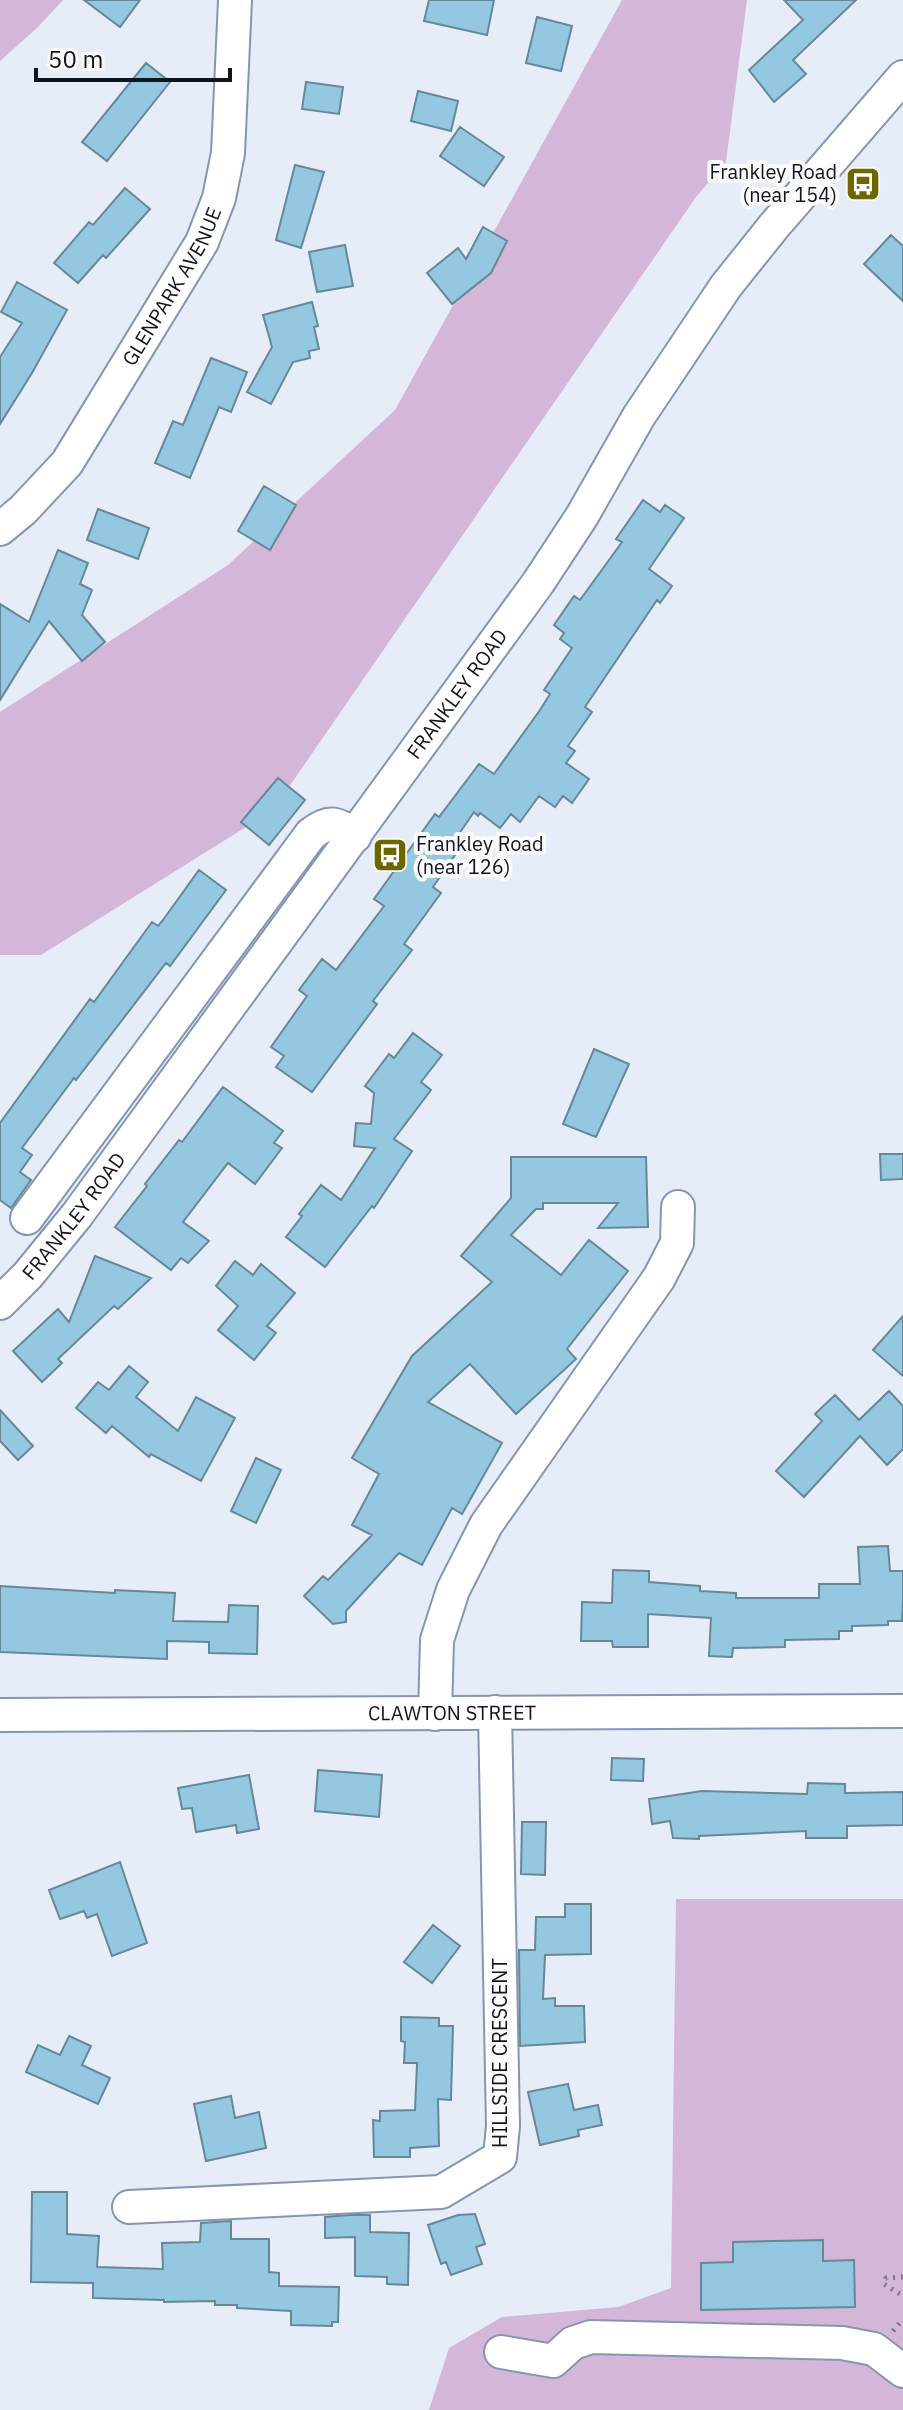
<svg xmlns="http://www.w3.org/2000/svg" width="903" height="2410" font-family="'IBM Plex Sans',sans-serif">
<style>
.green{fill:#d4b6d8}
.building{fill:#94c8e0;stroke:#689;stroke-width:2}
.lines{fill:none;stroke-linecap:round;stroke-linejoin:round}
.minor-casing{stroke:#8596b2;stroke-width:36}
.path{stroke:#767d88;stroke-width:5;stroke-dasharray:2 6;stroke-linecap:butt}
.minor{stroke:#fff;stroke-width:32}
.labels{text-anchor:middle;stroke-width:8;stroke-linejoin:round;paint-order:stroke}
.poi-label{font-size:20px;fill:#0f151f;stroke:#fafafa;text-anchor:end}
.street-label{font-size:20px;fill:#0f151f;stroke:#fafafa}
</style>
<rect width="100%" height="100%" fill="#e6edf9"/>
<path class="green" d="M0,0H63L38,27L0,61Z
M622,0H747L726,162L696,197L273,810L41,955H0V712L228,565L395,410Z
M676,1899H903V2410H429L449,2348L502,2317L618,2307L671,2288Z"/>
<path class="building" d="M84,0H140L120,27Z
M429,0H494L487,35L424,21Z
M784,0H856L793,60L806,74L774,102L749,70L803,20Z
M537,17L572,26L561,71L526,63Z
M146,63L170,82L107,161L82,142Z
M306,82L343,87L339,114L302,109Z
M418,91L458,101L451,131L411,121Z
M460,127L504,157L484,186L440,156Z
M295,165L324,172L301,248L276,240Z
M125,188L150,209L106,258L103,255L78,283L54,263L89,222L93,225Z
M483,227L507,241L491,273L452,304L427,273L458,248L466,259Z
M891,235L903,246V301L864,264Z
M345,245L353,286L317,292L309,252Z
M17,282L67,310L32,373L0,424V357L22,323L1,312Z
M312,302L318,326L314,327L319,349L309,351L310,358L293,362L271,404L247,392L272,347L263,315Z
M211,358L247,372L231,412L219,407L190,478L155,463L173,421L183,425Z
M264,486L296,505L270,550L238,531Z
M643,500L660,512L665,505L684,518L649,569L672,586L660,603L657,600L585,707L592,712L568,746L575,751L566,763L589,779L572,803L563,796L555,807L539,796L520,822L511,814L500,828L480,813L478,816L474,812L448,850L455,855L433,887L441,893L404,944L412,950L373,1001L377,1004L312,1092L276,1067L284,1056L271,1047L307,996L299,990L322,959L336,970L384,906L374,899L435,814L439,817L479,764L494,774L540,710L550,694L544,690L572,648L560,639L564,633L554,625L574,596L580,600L622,542L616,539Z
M98,509L149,528L138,559L87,540Z
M58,550L88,563L80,584L92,590L82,615L105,642L82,661L49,621L0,700V604L29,622Z
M278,778L305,800L269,845L241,822Z
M199,870L226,890L170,966L166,963L76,1080L74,1078L22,1148L32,1155L20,1172L31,1180L11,1208L0,1200V1123L90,999L94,1002L152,922L158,926L163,920Z
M413,1033L442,1055L421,1082L431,1090L394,1139L412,1151L374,1208L372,1206L325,1267L286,1237L302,1216L299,1214L321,1185L341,1200L375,1148L354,1146L356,1123L371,1124L374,1093L365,1086L389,1054L394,1058Z
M594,1049L629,1064L596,1137L563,1124Z
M223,1087L283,1131L274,1143L282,1148L255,1184L228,1163L183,1222L209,1241L188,1263L181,1258L171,1270L115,1227L147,1186L145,1184L179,1140L182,1142Z
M880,1154H903V1179L881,1180Z
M511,1157H646L648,1227L598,1228L618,1203H543V1209H536L511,1235L561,1275L589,1240L628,1271L567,1349L576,1359L516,1414L470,1364L428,1402L502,1443L462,1514L452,1508L422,1565L399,1553L346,1611V1622L333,1624L304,1596L323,1576L328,1580L372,1535L352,1525L379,1474L352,1458L412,1356L492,1282L461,1256L511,1198Z
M95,1256L151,1278L118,1309L114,1306L58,1359L62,1363L42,1382L13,1351L58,1309L69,1322Z
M235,1261L253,1275L261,1264L295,1293L267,1326L276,1333L254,1360L218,1330L238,1306L216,1286Z
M903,1316V1376L873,1350Z
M129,1366L148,1382L136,1397L178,1431L196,1397L235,1418L201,1481L151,1454L149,1457L112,1426L106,1433L76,1408L98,1382L109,1390Z
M889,1391L903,1406V1449L887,1465L860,1436L804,1497L776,1471L822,1421L815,1414L835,1395L859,1420Z
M0,1410L33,1446L18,1460L0,1441Z
M256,1458L281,1470L256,1523L231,1511Z
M888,1546L890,1571H903V1601L902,1621H888V1625L852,1626V1631H839V1639L785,1640V1647L733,1648L732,1657L709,1656L711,1618L648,1614V1647H613L612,1641H581L582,1602L612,1603L613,1570L649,1571V1582L700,1586V1591L736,1593V1598H819V1584H860L858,1547Z
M0,1586L115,1593V1590L175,1593L173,1621L228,1622L229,1605L258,1606L257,1654L209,1653V1642L167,1641V1659L0,1652Z
M612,1758L644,1759L643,1781L611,1780Z
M318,1770L382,1775L379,1817L315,1811Z
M249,1775L259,1829L237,1833L236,1825L196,1832L192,1808L182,1809L178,1788Z
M808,1783L845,1784V1793L903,1792V1825L847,1826V1838H806V1831L699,1836V1839L673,1838L670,1821L652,1824L649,1799L702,1791L807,1794Z
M522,1822H546L545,1875L521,1874Z
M120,1862L147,1943L112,1956L97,1914L87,1918L84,1911L60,1919L49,1890Z
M565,1904H591V1954L545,1955L543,1999L555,1998V2006H584L585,2042L520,2046L519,1950H535L536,1917H565Z
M433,1925L460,1946L432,1983L404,1962Z
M401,2017L439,2018V2026H453L451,2100L438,2099L439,2146L410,2148V2157H374L373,2120L380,2121V2111L415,2110L417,2063H404L405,2042L401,2041Z
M69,2036L91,2046L82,2065L110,2078L98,2104L26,2072L38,2045L60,2055Z
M568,2084L574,2110L598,2105L602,2125L578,2130L579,2136L540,2145L528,2092Z
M231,2096L235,2118L259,2112L266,2148L206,2161L194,2104Z
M32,2192H67V2234L99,2236L97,2267L163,2269L162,2243L200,2242L201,2223L231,2221V2239H269V2272L279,2273V2286L339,2287L338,2322H332V2326L291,2325V2311L237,2308V2305H215V2301L164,2302V2300L93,2298V2283L31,2282Z
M475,2214L485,2244L476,2247L482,2264L451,2275L446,2262L441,2264L428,2225L458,2215Z
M350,2215H370V2232L409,2233L408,2285L387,2284V2277L355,2276V2237L325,2238V2217Z
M823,2240V2261L854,2260L855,2307L701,2310V2263L733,2262V2242Z"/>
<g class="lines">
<g class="minor-casing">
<g id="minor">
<path id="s1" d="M0,529L23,510L67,463L202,242L219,198L228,153L235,0"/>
<path d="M27,1218L311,834C330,819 336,823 355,836"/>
<path id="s2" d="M0,1303L28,1275L77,1215L538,583L582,516L639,416L726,286L774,226L903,77"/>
<path d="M435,1714L437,1640L453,1590L486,1525L659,1278L677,1243L678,1207"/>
<path id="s3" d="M0,1715L903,1711"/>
<path d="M129,2207L441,2192L500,2157L503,2126L495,1712"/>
<path d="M501,2352L553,2361L573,2343L591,2337L842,2343L874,2349L903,2371"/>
</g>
</g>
<path class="path" d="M903,2277L886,2278L884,2284L903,2296
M893,2331L903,2319"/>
<use href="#minor" class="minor"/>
</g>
<defs>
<g id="bus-square" transform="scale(1.8)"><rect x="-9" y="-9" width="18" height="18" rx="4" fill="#6d6700" stroke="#fafafa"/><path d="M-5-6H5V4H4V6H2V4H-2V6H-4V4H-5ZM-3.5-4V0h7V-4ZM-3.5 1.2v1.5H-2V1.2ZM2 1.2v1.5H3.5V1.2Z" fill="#fff"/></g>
</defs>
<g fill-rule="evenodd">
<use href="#bus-square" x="863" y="184"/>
<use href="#bus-square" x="390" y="855"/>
</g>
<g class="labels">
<g class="poi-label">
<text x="837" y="179">Frankley Road<tspan x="837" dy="23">(near 154)</tspan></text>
<text x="416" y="851" text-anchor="start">Frankley Road<tspan x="416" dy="23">(near 126)</tspan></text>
</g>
<g class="street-label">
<text dy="7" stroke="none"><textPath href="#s1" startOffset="300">GLENPARK AVENUE</textPath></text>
<text dy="7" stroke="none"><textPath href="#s2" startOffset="762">FRANKLEY ROAD</textPath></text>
<text dy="7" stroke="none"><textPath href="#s2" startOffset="114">FRANKLEY ROAD</textPath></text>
<text dy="7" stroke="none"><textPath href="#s3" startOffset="452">CLAWTON STREET</textPath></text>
<text transform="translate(500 2053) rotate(-90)" y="7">HILLSIDE CRESCENT</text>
</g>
</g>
<path d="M36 68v12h194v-12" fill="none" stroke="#0f151f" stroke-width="4"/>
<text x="48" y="68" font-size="24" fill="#0f151f" stroke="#fafafa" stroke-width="6" paint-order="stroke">50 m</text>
</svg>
